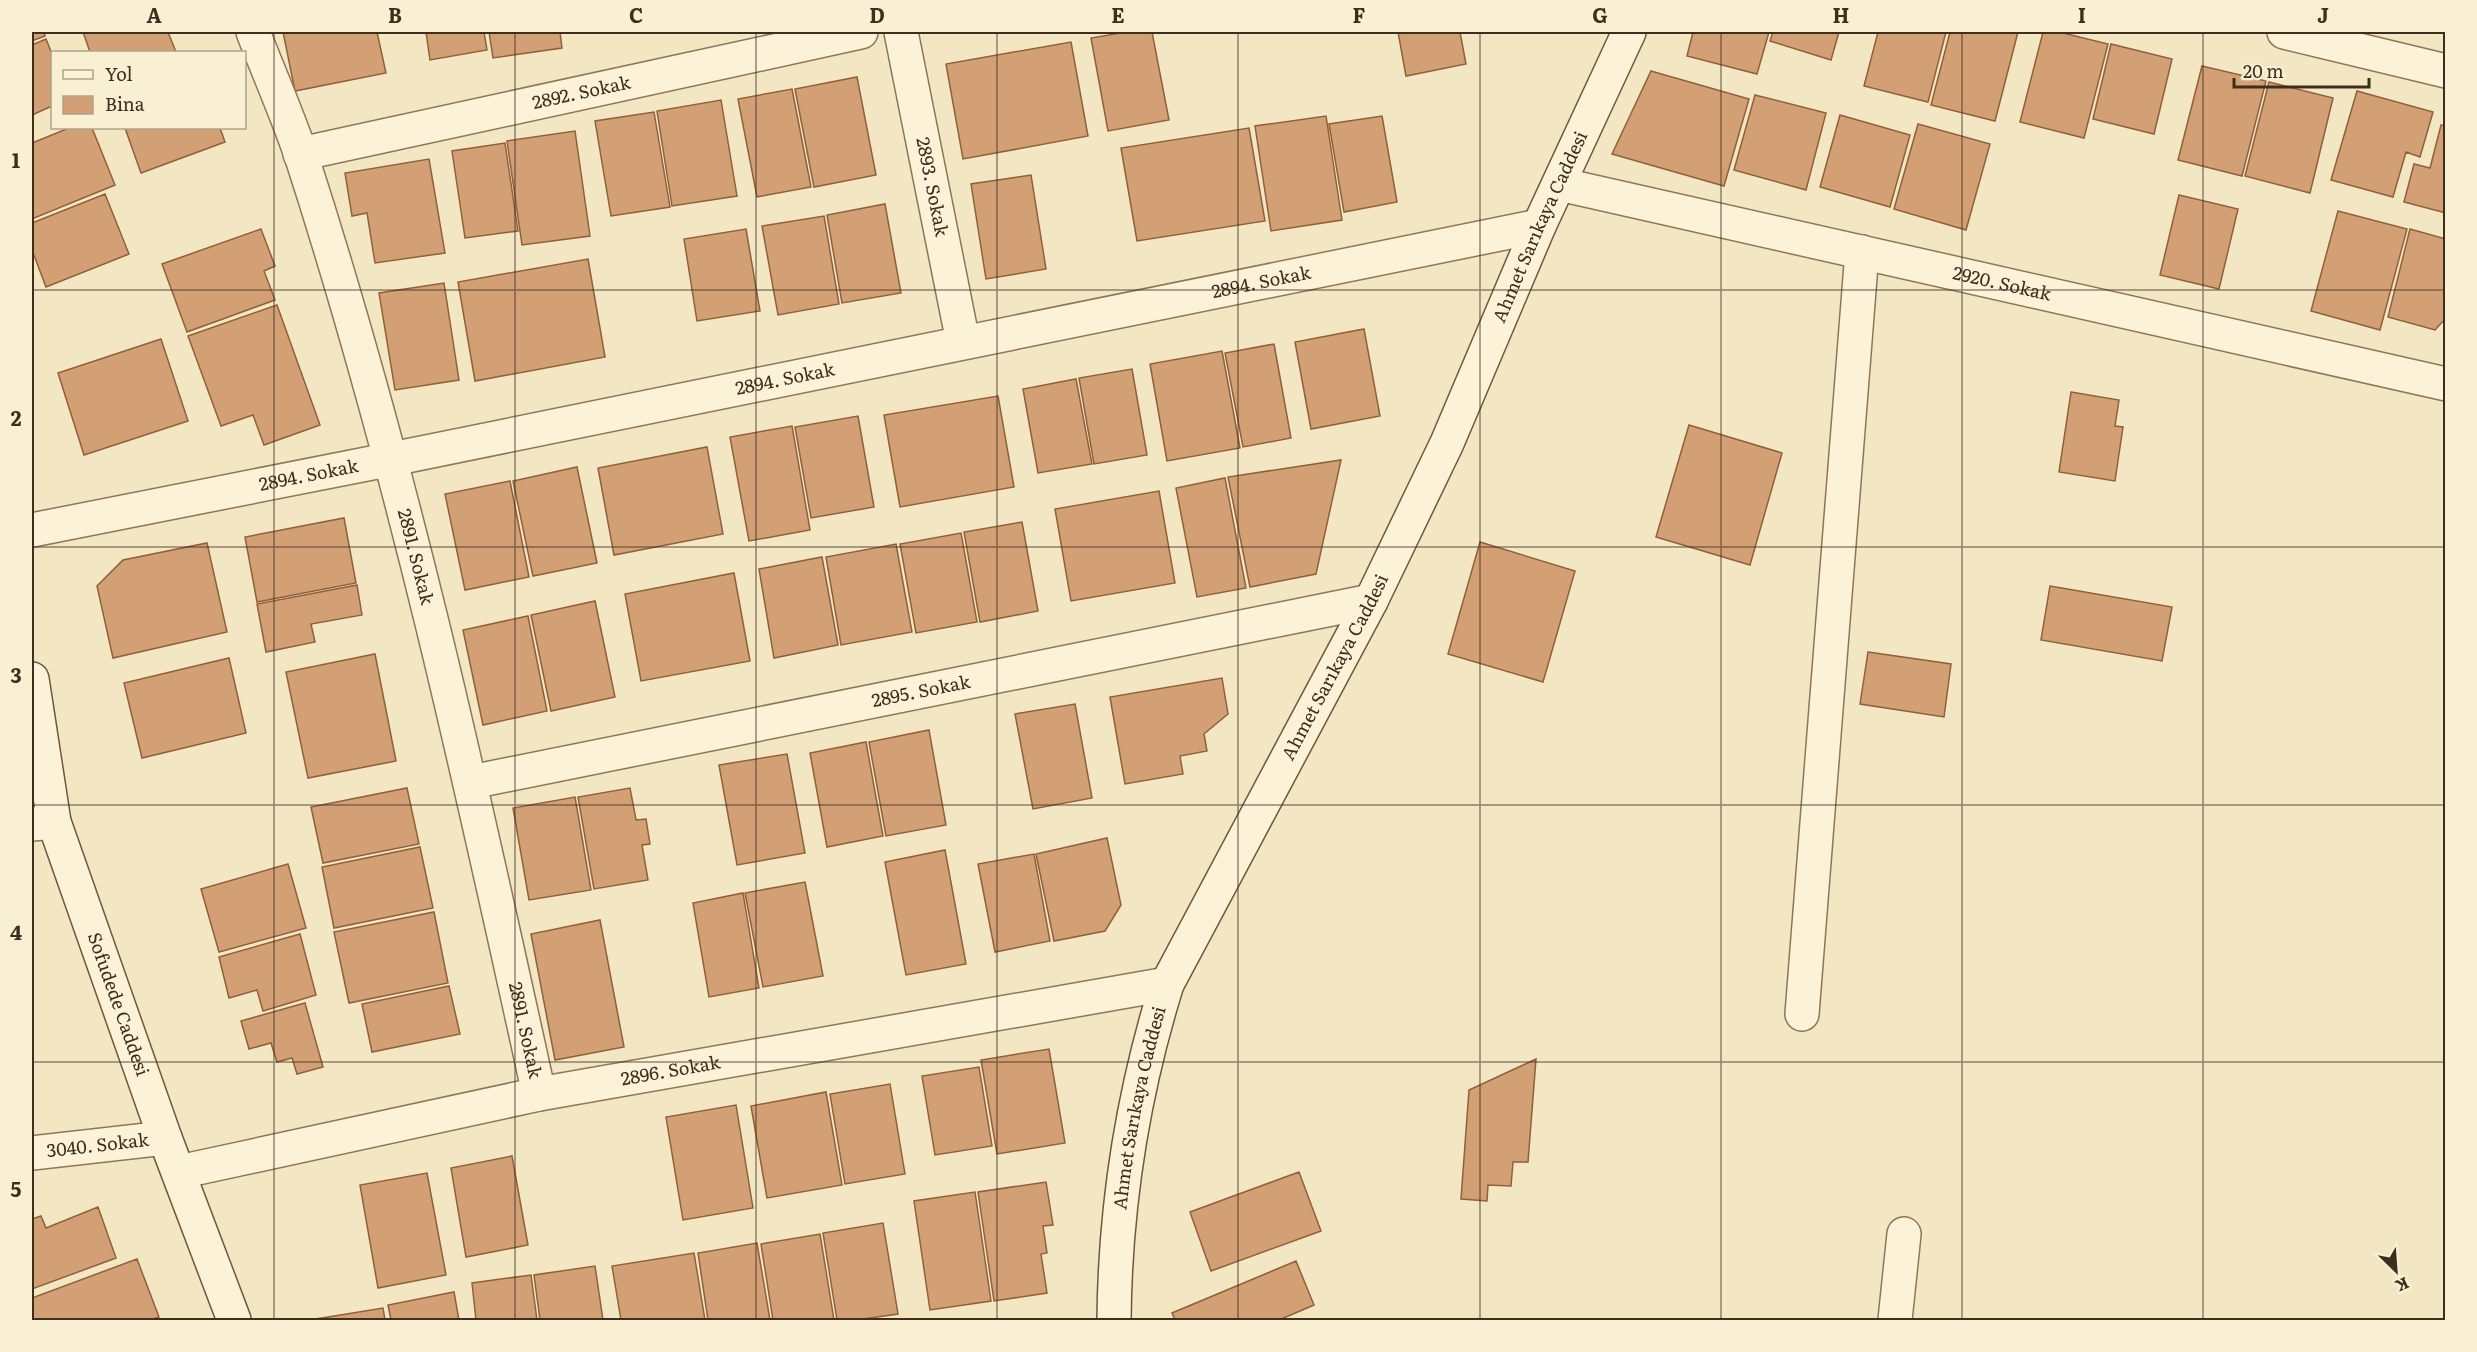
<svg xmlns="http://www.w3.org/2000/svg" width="2477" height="1352" font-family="Literata,serif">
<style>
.building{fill:#d3a075;stroke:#90603b;stroke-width:1.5}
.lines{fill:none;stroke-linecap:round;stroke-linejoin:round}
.street-casing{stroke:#8e7758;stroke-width:36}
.secondary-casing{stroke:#70583b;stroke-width:36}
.street{stroke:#fcf2d7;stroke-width:33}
.secondary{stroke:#fcf2d7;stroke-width:33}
.grid{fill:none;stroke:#3d2e1d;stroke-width:1.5;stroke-opacity:0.55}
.labels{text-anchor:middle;stroke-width:4.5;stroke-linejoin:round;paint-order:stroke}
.street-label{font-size:18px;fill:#3d2e1d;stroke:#f9efd3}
.neatline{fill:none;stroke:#3d2e1d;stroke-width:2}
.grid-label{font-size:20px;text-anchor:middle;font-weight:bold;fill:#3d2e1d}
</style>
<rect width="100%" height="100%" fill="#f2e6c3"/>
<path class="building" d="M32,32H44L45,36L32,41Z
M83,32H168L176,52H90Z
M283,32H377L386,73L295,91Z
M426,32H484L487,50L430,60Z
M489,32H560L562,48L493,58Z
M1126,32H1152L1169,120L1108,131L1091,38Z
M1398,32H1460L1466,64L1406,76Z
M1693,32H1769L1757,74L1687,56Z
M1773,32H1839L1831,60L1770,41Z
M1878,32H1946L1928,102L1864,86Z
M1950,32H2018L1995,121L1931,105Z
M2043,32H2059L2108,44L2084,138L2020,122Z
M46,39L52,54V106L32,115V45Z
M1071,42L1088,136L963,159L946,64Z
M2111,44L2172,59L2154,134L2093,119Z
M2202,66L2266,81L2242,176L2178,160Z
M1651,71L1749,99L1724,186L1612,154Z
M857,77L876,175L814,187L795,89Z
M2269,82L2333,98L2310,193L2245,176Z
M792,89L811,187L757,197L738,99Z
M2357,91L2433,112L2420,157L2406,152L2393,197L2331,180Z
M1755,95L1826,113L1806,190L1734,170Z
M721,100L737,196L672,206L657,111Z
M654,112L670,207L611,216L595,121Z
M1840,115L1910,135L1890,207L1820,187Z
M1326,116L1342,220L1271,231L1255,126Z
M1382,116L1397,202L1344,212L1329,124Z
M1918,124L1990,144L1966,230L1894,209Z
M2441,125L2446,126V213L2404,202L2414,164L2430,168Z
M69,128H92L115,185L32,219V143Z
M125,128H220L225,142L141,173Z
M1249,128L1265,221L1137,241L1121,148Z
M575,131L590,236L522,245L507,141Z
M505,143L518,231L465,238L452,151Z
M429,159L445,253L375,263L367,213L352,216L345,173Z
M1031,175L1046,269L986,279L971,184Z
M105,194L129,254L46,287L32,250V223Z
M2179,195L2238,209L2219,289L2160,275Z
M885,204L901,293L842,303L827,215Z
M2338,211L2407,229L2380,330L2311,311Z
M824,216L839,304L778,315L762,226Z
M261,229L275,266L264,271L275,300L187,332L162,264Z
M746,229L760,311L697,321L684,239Z
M2410,229L2446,239V318L2435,330L2388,317Z
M588,259L605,357L475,381L458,282Z
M444,283L459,380L395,390L379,293Z
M277,305L320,425L264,445L253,415L221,426L188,336Z
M1364,329L1380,416L1311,429L1295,342Z
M161,339L188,421L84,455L58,373Z
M1274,344L1291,438L1243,447L1225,353Z
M1222,351L1240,448L1167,461L1150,364Z
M1132,369L1147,455L1094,464L1079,378Z
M1076,379L1092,464L1038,473L1023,389Z
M2071,392L2119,400L2115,426L2123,427L2115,481L2059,472Z
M998,396L1014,487L900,507L884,415Z
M858,416L874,507L811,518L795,427Z
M1689,425L1782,453L1750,565L1656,537Z
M792,426L810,530L749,541L730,437Z
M707,447L723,534L614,555L598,468Z
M1341,460L1316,574L1250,587L1228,477Z
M577,467L597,563L533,576L513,481Z
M1225,478L1246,588L1197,597L1176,488Z
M510,481L529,577L465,590L445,494Z
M1159,491L1175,583L1071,601L1055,509Z
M344,518L356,583L257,602L245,537Z
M1022,522L1038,611L980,622L964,532Z
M961,533L977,622L916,633L900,544Z
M1480,542L1575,571L1543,682L1448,654Z
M207,543L227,632L113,658L97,586L123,560Z
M896,544L912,632L841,645L826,557Z
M822,557L838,645L774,658L759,569Z
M734,573L750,661L641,681L625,594Z
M357,585L362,615L311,624L315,642L266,652L257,604Z
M2050,586L2172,607L2162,661L2041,640Z
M595,601L615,697L551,711L531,615Z
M528,616L547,711L483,725L463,630Z
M1868,652L1951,664L1944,717L1860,704Z
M375,654L396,761L308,778L286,672Z
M229,658L246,733L142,758L124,683Z
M1222,678L1228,714L1204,734L1207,751L1180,756L1183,774L1125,784L1110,697Z
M1075,704L1092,798L1033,809L1015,714Z
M929,730L946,825L886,836L869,742Z
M866,742L883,836L827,847L810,753Z
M787,754L805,853L737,865L719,765Z
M407,788L419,844L323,863L311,807Z
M630,788L636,820L646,819L650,844L642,845L648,880L594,889L578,797Z
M575,797L591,890L529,900L513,808Z
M1107,838L1121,905L1105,931L1054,941L1036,854Z
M420,847L433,908L334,928L322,867Z
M945,850L966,964L906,975L885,862Z
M1034,854L1050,941L995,952L978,864Z
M288,864L306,928L219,952L201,889Z
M805,882L823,976L763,987L745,893Z
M743,893L759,988L709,997L693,903Z
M434,912L448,983L349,1003L334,932Z
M600,920L624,1047L555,1060L531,934Z
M300,934L316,995L263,1011L257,990L229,998L219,957Z
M449,986L460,1034L372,1052L362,1004Z
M305,1003L323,1067L297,1074L292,1058L277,1062L271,1043L249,1049L241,1021Z
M1049,1049L1065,1143L997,1154L981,1060Z
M1536,1059L1528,1162H1513L1511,1186L1488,1185L1487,1201L1461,1199L1469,1090Z
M979,1067L992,1146L935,1155L922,1076Z
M890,1084L905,1174L845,1184L830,1094Z
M826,1092L842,1185L767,1198L751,1106Z
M736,1105L753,1208L683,1220L666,1117Z
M512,1156L528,1245L466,1257L451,1168Z
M1299,1172L1321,1231L1211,1271L1190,1212Z
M427,1173L446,1275L378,1288L360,1185Z
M1046,1182L1053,1225L1043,1226L1047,1253L1041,1254L1047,1293L994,1301L978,1192Z
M975,1192L991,1301L930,1310L914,1201Z
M98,1207L116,1258L32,1289V1219L41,1216L46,1228Z
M883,1223L898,1314L856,1320H837L823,1233Z
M820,1234L834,1320H773L761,1244Z
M757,1243L770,1320H708L698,1253Z
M694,1253L705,1320H621L612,1266Z
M137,1259L159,1317L150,1320H32V1298Z
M1296,1261L1314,1305L1279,1320H1175L1172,1313Z
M595,1266L603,1320H540L534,1275Z
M531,1275L537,1320H476L472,1283Z
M454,1292L459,1320H391L388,1305Z
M383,1308L385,1320H316V1319Z"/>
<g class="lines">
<g class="street-casing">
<g id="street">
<path id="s1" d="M253,32C269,73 287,114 301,155C401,463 470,778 539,1094"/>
<path id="s2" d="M901,32L963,342"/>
<path d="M2284,32L2446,71"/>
<path id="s3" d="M300,154L861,32"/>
<path id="s4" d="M1559,184L2446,384"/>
<path id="s5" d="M32,530L392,459L1539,226"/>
<path id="s6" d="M471,782L1371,601"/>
<path d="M32,824L54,822"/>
<path d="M1802,1014L1862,252"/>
<path id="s7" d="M32,1153L165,1138"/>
<path id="s8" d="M179,1172L539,1094L1167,984"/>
<path d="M1895,1320L1904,1234"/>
</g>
</g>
<g class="secondary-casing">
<g id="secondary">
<path id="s9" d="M32,679L54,822L165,1138L234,1320"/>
<path id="s10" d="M1114,1320C1115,1206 1133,1093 1167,984L1371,601L1447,443L1539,226L1629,32"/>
</g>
</g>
<use href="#street" class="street"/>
<use href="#secondary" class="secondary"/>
</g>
<path class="grid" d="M274,32V1320M515,32V1320M756,32V1320M997,32V1320M1238,32V1320M1480,32V1320M1721,32V1320M1962,32V1320M2203,32V1320M32,290H2446M32,547H2446M32,805H2446M32,1062H2446"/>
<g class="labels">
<g class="street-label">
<text dy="6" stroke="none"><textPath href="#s3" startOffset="288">2892. Sokak</textPath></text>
<text dy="6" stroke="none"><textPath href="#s2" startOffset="158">2893. Sokak</textPath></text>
<text dy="6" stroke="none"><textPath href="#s10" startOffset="1186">Ahmet Sarıkaya Caddesi</textPath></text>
<text dy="6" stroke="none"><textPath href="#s5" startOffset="1254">2894. Sokak</textPath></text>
<text dy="6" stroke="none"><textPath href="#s4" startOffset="454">2920. Sokak</textPath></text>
<text dy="6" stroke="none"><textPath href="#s5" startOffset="768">2894. Sokak</textPath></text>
<text dy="6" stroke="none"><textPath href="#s5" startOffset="282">2894. Sokak</textPath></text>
<text dy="6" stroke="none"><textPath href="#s1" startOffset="550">2891. Sokak</textPath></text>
<text dy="6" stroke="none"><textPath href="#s10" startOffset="700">Ahmet Sarıkaya Caddesi</textPath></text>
<text dy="6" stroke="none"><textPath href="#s6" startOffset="459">2895. Sokak</textPath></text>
<text dy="6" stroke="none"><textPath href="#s9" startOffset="338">Sofudede Caddesi</textPath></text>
<text dy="6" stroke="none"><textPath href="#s1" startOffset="1036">2891. Sokak</textPath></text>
<text dy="6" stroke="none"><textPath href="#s8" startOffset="502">2896. Sokak</textPath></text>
<text dy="6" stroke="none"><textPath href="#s10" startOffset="214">Ahmet Sarıkaya Caddesi</textPath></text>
<text dy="6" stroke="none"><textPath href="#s7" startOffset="66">3040. Sokak</textPath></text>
</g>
</g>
<rect width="2477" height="1352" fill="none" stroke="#f9efd3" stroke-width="66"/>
<rect x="51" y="51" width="195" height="78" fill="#f9efd3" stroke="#aea28a" stroke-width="1.5"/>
<rect x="63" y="70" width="30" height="9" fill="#fcf2d7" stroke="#aea28a" stroke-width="1.5"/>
<text x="105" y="81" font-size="18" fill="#3d2e1d">Yol</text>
<rect x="63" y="96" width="30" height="18" fill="#d3a075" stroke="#aea28a" stroke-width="1.5"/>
<text x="105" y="111" font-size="18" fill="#3d2e1d">Bina</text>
<g transform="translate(2396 1271) rotate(155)" stroke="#f9efd3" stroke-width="4.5" paint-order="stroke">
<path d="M0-4.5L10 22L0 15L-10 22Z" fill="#3d2e1d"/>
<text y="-9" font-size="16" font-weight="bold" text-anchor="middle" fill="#3d2e1d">K</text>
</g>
<path d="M2234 78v9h135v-9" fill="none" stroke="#3d2e1d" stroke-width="3"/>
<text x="2243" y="78" font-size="18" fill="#3d2e1d" stroke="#f9efd3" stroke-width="4.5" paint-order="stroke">20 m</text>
<rect x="33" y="33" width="2411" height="1286" class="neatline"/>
<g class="grid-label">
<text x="154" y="23">A</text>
<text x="395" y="23">B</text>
<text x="636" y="23">C</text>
<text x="877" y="23">D</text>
<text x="1118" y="23">E</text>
<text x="1359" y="23">F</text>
<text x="1600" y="23">G</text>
<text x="1841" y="23">H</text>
<text x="2082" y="23">I</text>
<text x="2323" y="23">J</text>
<text x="16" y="168">1</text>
<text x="16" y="426">2</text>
<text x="16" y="683">3</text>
<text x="16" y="940">4</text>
<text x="16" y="1197">5</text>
</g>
</svg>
